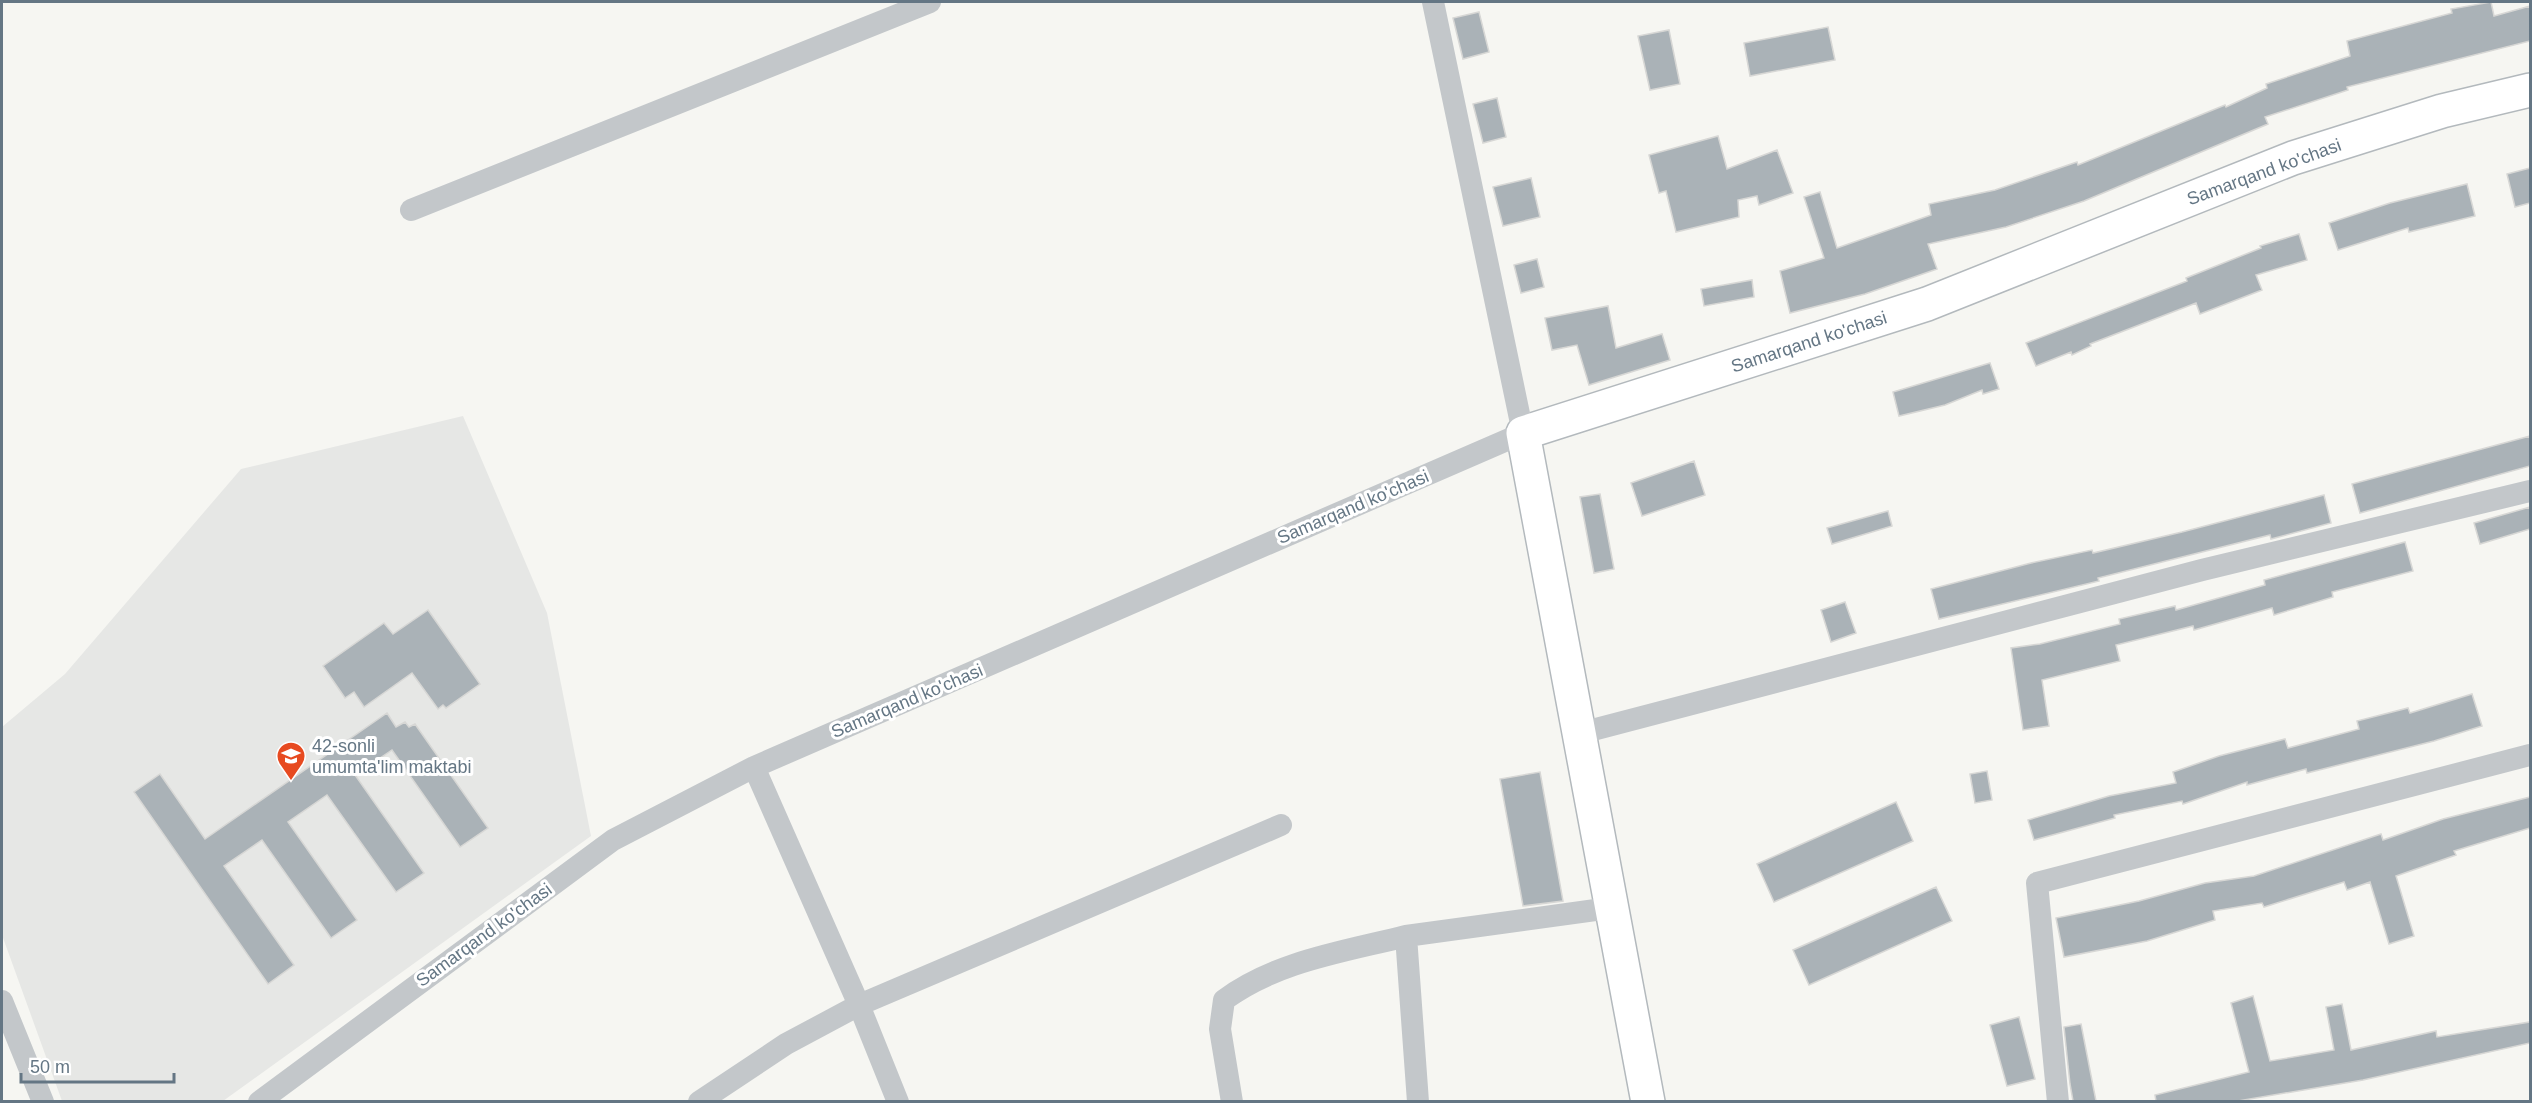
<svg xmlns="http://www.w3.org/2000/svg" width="2532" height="1103" font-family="Arial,sans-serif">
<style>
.built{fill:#e6e7e5}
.building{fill:#aab2b7;stroke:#d7d7d5;stroke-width:1.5}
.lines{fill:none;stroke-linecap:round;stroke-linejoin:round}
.secondary-casing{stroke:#b3b9bd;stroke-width:36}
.street{stroke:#c3c7ca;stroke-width:22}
.secondary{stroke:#fff;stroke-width:33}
.labels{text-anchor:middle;stroke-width:6;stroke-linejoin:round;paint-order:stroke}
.street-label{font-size:18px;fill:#647684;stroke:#fff}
.poi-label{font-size:18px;fill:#647684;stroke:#fff;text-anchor:start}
</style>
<rect width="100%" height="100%" fill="#f6f6f2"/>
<path class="built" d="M463,416L547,613L591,836L223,1101H62L2,935V727L65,674L241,469Z"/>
<path class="building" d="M2491,2L2494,16L2530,6V41L2347,87L2348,90L2265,117L2268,124L2084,201L2006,227L1928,244L1937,269L1865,294L1790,313L1780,271L1824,258L1804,197L1820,192L1837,248L1931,215L1929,204L1995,190L2077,162L2078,165L2225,105L2226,107L2267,88L2266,84L2350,56L2347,41L2452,13L2451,9Z
M1479,12L1489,52L1463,59L1453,18Z
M1828,27L1835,60L1750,76L1744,43Z
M1669,30L1680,84L1650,90L1638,36Z
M1497,98L1506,137L1483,143L1473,104Z
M1718,136L1727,169L1777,150L1793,193L1759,205L1757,196L1738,200L1739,217L1676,232L1666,191L1659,193L1649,155Z
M2530,168V203L2515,207L2507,174Z
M1531,178L1540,217L1503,226L1493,187Z
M2467,184L2475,216L2409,232L2408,228L2338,250L2329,223L2390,203Z
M2299,234L2307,260L2256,275L2262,290L2200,314L2196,303L2090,344L2091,346L2072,355L2071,352L2036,366L2026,343L2187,281L2186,278L2261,248L2260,246Z
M1537,259L1544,287L1521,293L1514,265Z
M1752,280L1754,297L1704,306L1701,289Z
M1608,306L1616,348L1662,334L1670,360L1589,385L1577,345L1552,350L1545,318Z
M1990,363L1999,389L1983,394L1982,390L1945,405L1899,416L1893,392Z
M2530,436V466L2360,513L2352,484Z
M1694,461L1705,495L1642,516L1631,483Z
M1600,494L1614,569L1594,573L1580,497Z
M2324,495L2331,523L2271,539L2270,535L2098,578L2099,581L1939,619L1931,589L2031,563L2092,550L2093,553L2182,532Z
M2530,507V529L2480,544L2474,523Z
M1888,511L1892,526L1832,544L1827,528Z
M2405,542L2413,571L2332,592L2333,597L2274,615L2272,608L2194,630L2193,626L2116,645L2120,661L2042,680L2049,726L2023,730L2011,648L2040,644L2120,624L2119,619L2175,606L2176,610L2265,585L2264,580Z
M1845,602L1856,633L1831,642L1821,610Z
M428,610L480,684L446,708L443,705L438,709L412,673L364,707L354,692L345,698L323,666L384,623L393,634Z
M2472,694L2482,726L2434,741L2307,773L2306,769L2247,785V782L2183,804L2182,801L2114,815L2115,818L2034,840L2028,820L2109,796L2176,783L2173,772L2219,756L2285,739L2288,748L2359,729L2357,721L2408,708L2410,713Z
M387,713L396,727L405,722L409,727L415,724L488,828L460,847L392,750L355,775L424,873L396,892L327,795L288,822L357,920L331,938L262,840L224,866L294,965L268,984L134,792L160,774L205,839Z
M1987,771L1992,800L1975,803L1970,774Z
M1540,772L1563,901L1523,906L1500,779Z
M2530,797V828L2454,851L2456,855L2396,876L2414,936L2389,944L2370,882L2347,890L2344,882L2264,907L2262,903L2213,911L2215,920L2147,941L2064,957L2056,918L2139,901L2205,883L2254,876L2381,834L2383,840L2443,819Z
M1896,802L1913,841L1774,902L1757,864Z
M1936,887L1952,921L1809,985L1793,950Z
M2253,996L2270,1061L2334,1050L2326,1007L2342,1004L2351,1050L2436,1031L2437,1037L2530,1022V1043L2363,1080L2238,1101H2156L2155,1095L2249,1072L2231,1003Z
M2019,1017L2035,1079L2007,1086L1990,1025Z
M2081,1024L2096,1101H2073L2070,1084L2064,1027Z"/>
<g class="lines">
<g class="secondary-casing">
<path id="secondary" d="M1648,1102L1523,433L1927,304L2293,158L2442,111L2530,90"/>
</g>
<path class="street" d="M411,210L930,2
M1581,733L2202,570L2530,491
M1406,936L1610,908
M2,1001L43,1102
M259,1102L613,840L754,767L1523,433L1433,2
M699,1102L786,1044L859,1005L754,767
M898,1102L859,1005L1281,825
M1232,1102L1220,1029L1224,1000C1277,961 1343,952 1406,936L1418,1102
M2058,1102L2037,883L2530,755"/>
<use href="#secondary" class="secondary"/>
</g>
<defs>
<g id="school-pin" transform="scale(1.5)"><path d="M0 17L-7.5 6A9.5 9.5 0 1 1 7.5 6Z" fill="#e74a20" stroke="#fff"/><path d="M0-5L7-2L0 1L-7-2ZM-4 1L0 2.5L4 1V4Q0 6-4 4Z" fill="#fff"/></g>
</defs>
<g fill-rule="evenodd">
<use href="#school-pin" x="291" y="756"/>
</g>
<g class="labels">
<g class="street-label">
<text transform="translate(2264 172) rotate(-20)" y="6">Samarqand ko'chasi</text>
<text transform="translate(1809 342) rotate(-18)" y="6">Samarqand ko'chasi</text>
<text transform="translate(1353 507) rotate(-23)" y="6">Samarqand ko'chasi</text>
<text transform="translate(907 701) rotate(-23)" y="6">Samarqand ko'chasi</text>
<text transform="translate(484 935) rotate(-36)" y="6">Samarqand ko'chasi</text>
</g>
<g class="poi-label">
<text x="312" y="752">42-sonli<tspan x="312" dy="21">umumta'lim maktabi</tspan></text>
</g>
</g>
<rect width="2532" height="1103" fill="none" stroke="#647684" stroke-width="6"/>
<path d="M21 1073v9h153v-9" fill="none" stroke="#647684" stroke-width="3"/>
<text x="30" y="1073" font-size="18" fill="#647684" stroke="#ffffff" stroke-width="4.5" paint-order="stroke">50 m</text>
</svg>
